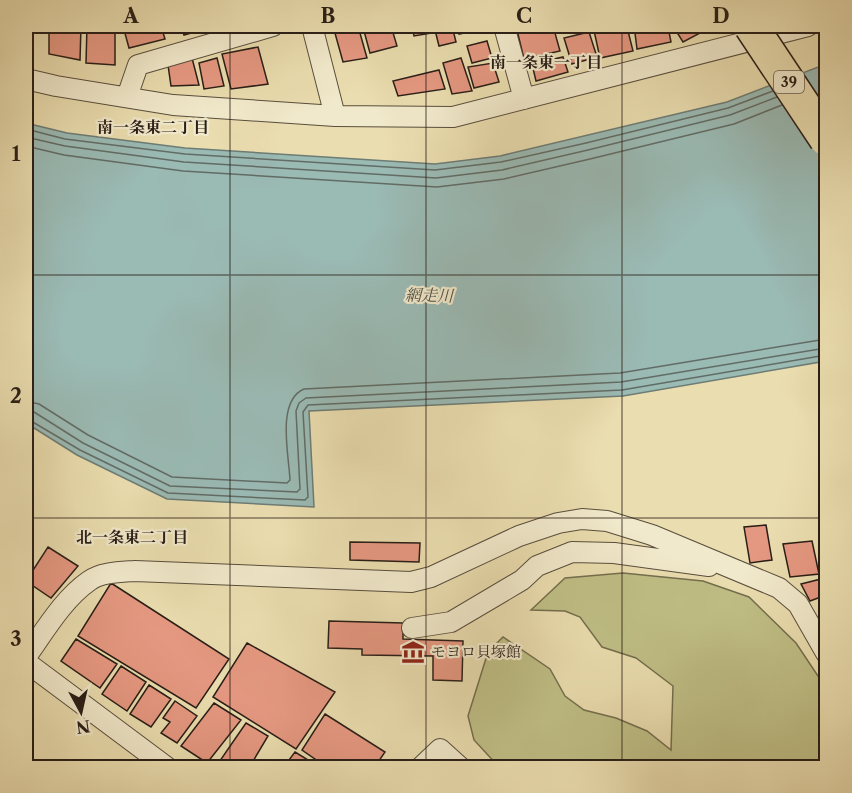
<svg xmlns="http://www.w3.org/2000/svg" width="852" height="793" font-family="'Libre Caslon Text','Noto Serif JP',serif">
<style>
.green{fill:#bfbe85;stroke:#746e4e;stroke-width:1.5}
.water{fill:#9abab4;stroke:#6d7c75;stroke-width:1.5}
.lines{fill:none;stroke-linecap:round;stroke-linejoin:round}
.shore{stroke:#626c66;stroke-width:1.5}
.building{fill:#e59881;stroke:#291e17;stroke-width:1.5}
.street-casing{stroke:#594e3d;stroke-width:22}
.street{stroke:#f1e9cb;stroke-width:20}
.highway-bridge-casing{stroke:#291e17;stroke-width:36;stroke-linecap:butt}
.highway-bridge{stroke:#eaddaf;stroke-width:33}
.grid{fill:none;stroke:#291e17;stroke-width:1.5;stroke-opacity:0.55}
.labels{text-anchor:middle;stroke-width:4.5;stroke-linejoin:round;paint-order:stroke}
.shield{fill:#f1e9cb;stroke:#655b4d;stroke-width:1.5}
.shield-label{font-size:14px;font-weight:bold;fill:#291e17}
.poi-label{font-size:15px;fill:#291e17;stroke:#f1e9cb;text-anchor:start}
.neighbourhood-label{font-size:16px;font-weight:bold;fill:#291e17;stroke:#f1e9cb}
.water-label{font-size:16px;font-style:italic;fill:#4b4d46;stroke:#f1e9cb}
.neatline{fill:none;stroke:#291e17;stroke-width:2}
.grid-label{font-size:20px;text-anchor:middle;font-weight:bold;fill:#291e17}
</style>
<rect width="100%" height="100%" fill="#eaddaf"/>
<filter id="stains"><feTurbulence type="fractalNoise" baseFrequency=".00333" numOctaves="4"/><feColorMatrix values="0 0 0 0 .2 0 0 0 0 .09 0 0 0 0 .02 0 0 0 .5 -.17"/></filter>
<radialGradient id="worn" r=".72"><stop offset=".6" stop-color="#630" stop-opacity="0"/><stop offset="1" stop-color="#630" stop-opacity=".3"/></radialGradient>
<path class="green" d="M623,573L703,581L749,597L796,643L826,688V767H499L474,740L468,716L488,652L503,637L550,669L565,696L584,710L616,718L647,731L671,750L673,686L636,658L602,647L580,617L565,611L531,610L565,578Z"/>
<path class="water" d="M826,64V361L623,396L309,411L314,507L167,499L77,455L26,423V123L67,133L185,148L435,164L500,156L727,102Z"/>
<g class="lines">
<path class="shore" d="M26,129L65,139L185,154L435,170L501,162L586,143L728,108L773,91
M26,137L65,146L184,162L436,178L502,170L588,150L730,115L777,97
M26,146L64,155L183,171L437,187L504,179L590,159L734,124L782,105
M26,401L39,404L88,435L172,477L287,483L290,480C289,455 276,401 304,389L620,373L826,339
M26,410L34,412L83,443L170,486L297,492L300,489L296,411L299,403L306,398L621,382L826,348
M26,418L80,450L168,493L305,500L308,497L303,412L308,405L622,390L826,355"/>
</g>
<path class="building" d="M49,26H81L80,60L49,54Z
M87,26H115V65L86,63Z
M123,26H161L165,39L129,48Z
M181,26H216L184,35Z
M333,26H358L367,58L343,62Z
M376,26H391L397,46L370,53L364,31L377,28Z
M412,26H430L432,33L414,36Z
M434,26H452L456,42L439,46Z
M457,26H483L484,29L459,34Z
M516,26H553L560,51L524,59Z
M557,26H589V28L558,32Z
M593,26L627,27L633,51L600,58Z
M673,26H698L702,32L683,42Z
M668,27L671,42L637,49L635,33Z
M589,32L597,57L572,64L564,38Z
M487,41L492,58L472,63L467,46Z
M258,47L268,84L231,89L222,54Z
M563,57L568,72L536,81L532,64Z
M192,58L199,85L171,86L168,65Z
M217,58L224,86L204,89L199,63Z
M461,58L472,91L452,94L443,63Z
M493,63L499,82L474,88L468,67Z
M439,70L445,89L398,96L393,81Z
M766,525L772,560L750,563L744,527Z
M812,541L819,574L790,577L783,544Z
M350,542L420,543L419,562L350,560Z
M48,547L78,566L51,598L26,581Z
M821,579L826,595L810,601L801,584Z
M111,583L229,659L196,708L78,636Z
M826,601V616L821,603Z
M329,621L403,623V639L463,641L462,681L433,680V656L362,655V649L328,648Z
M76,639L117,664L100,688L61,661Z
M247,643L335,692L296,749L213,697Z
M121,666L146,682L127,711L102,694Z
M149,685L171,699L151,727L130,714Z
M175,701L197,716L177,743L161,733L170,722L163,718Z
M214,703L241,720L207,763L181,746Z
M325,714L385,752L374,768H328L302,750Z
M246,723L268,736L249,768H215Z
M295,752L321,768H283Z"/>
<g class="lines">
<g class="street-casing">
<path id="street" d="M312,26L335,116
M504,26L524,99
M26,79L56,86L173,105L335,116L453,117L808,26
M127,97L138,65L273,26
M412,628L451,622L522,580L537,566L572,552L614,553L709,566
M26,657C44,632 63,599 89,581C101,572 121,572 135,571L411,582L431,577L519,536L558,523L582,519L607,521L652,535L779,588L798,604L826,653
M26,662L168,768
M420,768L440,749L461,768"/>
</g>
<use href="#street" class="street"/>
<g class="highway-bridge-casing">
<path id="highway-bridge" d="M751,26L826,139"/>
</g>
<use href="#highway-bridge" class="highway-bridge"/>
</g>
<path class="grid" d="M230,26V768M426,26V768M622,26V768M26,275H826M26,518H826"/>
<defs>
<g id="museum-bare" transform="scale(1.8)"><path d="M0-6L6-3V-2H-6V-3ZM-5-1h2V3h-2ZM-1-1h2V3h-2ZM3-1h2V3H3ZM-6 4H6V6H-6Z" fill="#8f2418" stroke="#f1e9cb" stroke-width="2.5" paint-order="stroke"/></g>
</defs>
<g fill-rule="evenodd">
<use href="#museum-bare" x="413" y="652"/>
</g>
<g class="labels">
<rect class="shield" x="774" y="71" width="30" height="22" rx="4.5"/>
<g class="shield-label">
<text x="789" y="87">39</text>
</g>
<g class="poi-label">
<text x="431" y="657">モヨロ貝塚館</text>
</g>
<g class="neighbourhood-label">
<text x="546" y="68">南一条東一丁目</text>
<text x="153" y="133">南一条東二丁目</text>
<text x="132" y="543">北一条東二丁目</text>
</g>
<g class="water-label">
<text transform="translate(429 295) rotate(1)" y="6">網走川</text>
</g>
</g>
<rect width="852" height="793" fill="none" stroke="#eaddaf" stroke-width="66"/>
<g transform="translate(81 712) rotate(172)" stroke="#f1e9cb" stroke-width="4.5" paint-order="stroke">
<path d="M0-4.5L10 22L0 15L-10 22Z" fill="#291e17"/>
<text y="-9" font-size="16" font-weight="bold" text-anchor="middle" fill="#291e17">N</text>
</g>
<rect x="33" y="33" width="786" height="727" class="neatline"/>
<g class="grid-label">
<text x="131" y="23">A</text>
<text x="328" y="23">B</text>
<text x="524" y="23">C</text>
<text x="721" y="23">D</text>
<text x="16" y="161">1</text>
<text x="16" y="403">2</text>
<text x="16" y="646">3</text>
</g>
<rect width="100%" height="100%" filter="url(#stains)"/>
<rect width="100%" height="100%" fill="url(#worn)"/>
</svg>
